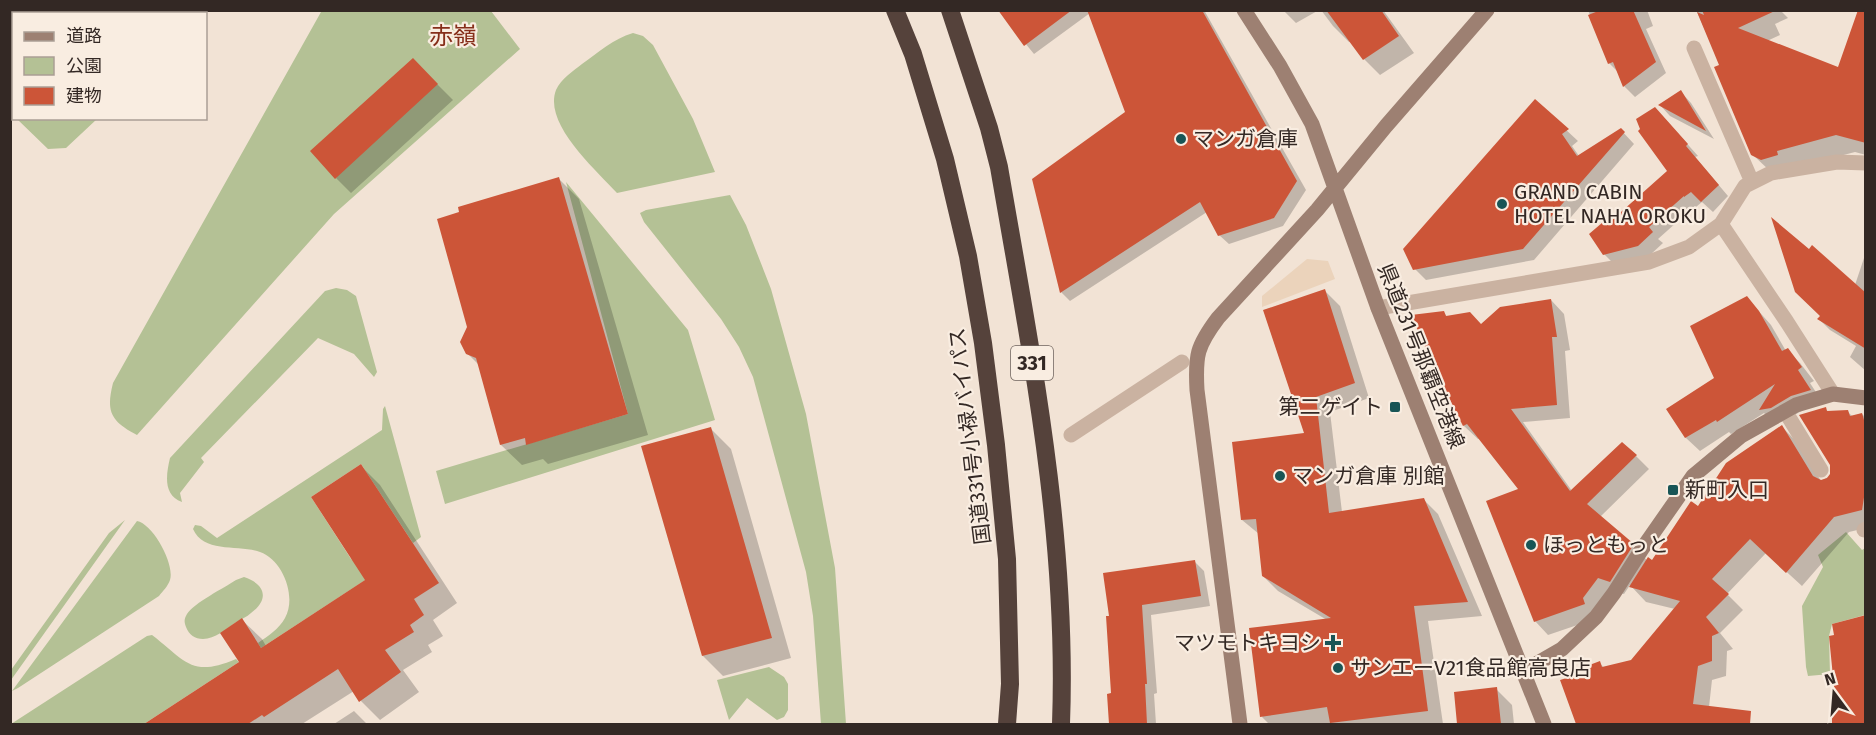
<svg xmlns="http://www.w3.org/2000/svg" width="1876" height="735" font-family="'Fira Sans','Noto Sans JP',sans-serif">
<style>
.green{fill:#b4c195}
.plaza{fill:#ebd3bb}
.shadow{fill:#0003}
.building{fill:#cc5538}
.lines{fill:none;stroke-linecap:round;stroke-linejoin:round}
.street{stroke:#cab2a1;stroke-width:15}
.secondary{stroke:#9d8072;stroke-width:15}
.highway{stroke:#55423b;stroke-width:18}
.poi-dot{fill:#185556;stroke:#f9ede1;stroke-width:2}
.labels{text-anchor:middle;stroke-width:4.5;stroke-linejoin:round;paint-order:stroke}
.shield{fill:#f9ede1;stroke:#6e635d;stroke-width:1.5}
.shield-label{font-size:20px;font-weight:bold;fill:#332824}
.poi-label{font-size:21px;fill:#332824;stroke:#f9ede1;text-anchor:start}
.street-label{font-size:21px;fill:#332824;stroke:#f9ede1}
.quarter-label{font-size:24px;fill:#862e1a;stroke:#f9ede1}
</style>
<rect width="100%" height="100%" fill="#f2e3d5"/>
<path class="green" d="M328,10L491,11L520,49L334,214L137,435C110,421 106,411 113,383L321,12Z
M61,11V10L197,11L195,14H61Z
M633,33L643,36L653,45L693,119L715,172L617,193C596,170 543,124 556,90C561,79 573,71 582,64C599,52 613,39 633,33Z
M17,119H97L66,148L48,149Z
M566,182L688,330L715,420L445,504L436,471L628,414Z
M730,195L746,225L771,289L806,414L835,568L846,724H821L813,616L806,572L753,377L739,347L721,319L644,222L640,213L646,210Z
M336,288L347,290L356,296L377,372L374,377L354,354L318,338L201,458L204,462L180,493L182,502C163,495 166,475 170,458L325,291Z
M385,406L421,537L413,543L361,464L311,497L351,559L376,573L261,648L258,643C268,636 279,629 285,618C297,597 283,560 260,552C239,544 204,554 193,529L195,525L201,526L217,538L382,430L383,409Z
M125,520L11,680V670L109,533Z
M137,521C153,524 175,564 170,580C168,586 163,591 159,596L18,688L12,691Z
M1846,532L1862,550L1865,548V615L1832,624L1829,636L1830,674L1808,676L1806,667L1802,606L1823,567L1818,555Z
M244,577C265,584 270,599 251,613C247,617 241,619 235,623C226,629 215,639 203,639C195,639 189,635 186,627C184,622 184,619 187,614C194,603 224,588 236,580Z
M152,635C186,661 191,678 236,659L239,662L144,724H11L147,636Z
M769,667L784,677L788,684V710L784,717L777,720L747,698L729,720L717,680Z"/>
<path class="plaza" d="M1307,259L1328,261L1335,279L1262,307V296Z"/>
<path class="shadow" d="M84,10H149L152,14H87Z
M998,10H1204L1306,190L1283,226L1229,244L1219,235L1207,212L1070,301L1061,292L1127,112L1090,13L1034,54Z
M1283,10H1319L1296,23Z
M1321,10H1383L1414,53L1380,75L1364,59L1351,41L1349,42L1333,26Z
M1588,10H1647L1653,26L1646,29L1666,73L1635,97L1624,86L1619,73L1609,63Z
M1696,10H1780L1788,18L1775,24L1780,35L1767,41L1839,69L1866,34V155L1855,152L1794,168L1771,172L1752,154L1721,66Z
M413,60L453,100L351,193L336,178Z
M1681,92L1691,103L1714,139L1670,116L1660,105Z
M1535,101L1578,141L1572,146L1579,156L1621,130L1634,144L1534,260L1426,280L1415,269Z
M1666,120L1698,156L1695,157L1728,196L1713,212L1702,202L1696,207L1695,206L1658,239L1663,243L1649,256L1615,265L1604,254L1612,222L1669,171Z
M559,179L579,199L648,435L548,464L543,459L522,465L501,445L479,365L467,353Z
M1866,252V371L1850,357L1856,346L1830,330L1819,319L1855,285Z
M1325,291L1340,306L1369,398L1330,412L1342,512L1423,499L1438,514L1482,616L1428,621L1443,724H1269L1262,717L1327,620L1278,591L1263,576L1259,534L1242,520L1306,434Z
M1747,298L1771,325L1786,351L1787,350L1800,363L1814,381L1810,383L1823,403L1805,409L1784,421L1773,423L1764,413L1731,434L1729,432L1700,451L1686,438L1668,410L1716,379Z
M1551,300L1564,314L1570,350L1565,351L1570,418L1523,422L1572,491L1636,456L1649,469L1600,517L1648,561L1653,563L1698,508L1782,427L1797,442L1821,481L1830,476L1832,470L1825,409L1829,412L1847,411L1853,417L1862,414L1866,418V528L1849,532L1802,586L1766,553L1727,594L1743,610L1720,633L1733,649L1727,651L1726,676L1712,680L1709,707L1732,724H1578L1562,681L1582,675L1600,663L1604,668L1632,661L1675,609L1646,602L1630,585L1624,594L1612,591L1598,618L1548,635L1535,621L1520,490L1480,438L1478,439L1464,426L1439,375L1444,313L1448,318L1481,326Z
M711,429L731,449L791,658L723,676L703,656Z
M361,466L380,485L457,603L433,620L443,636L428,645L432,652L403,670L419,692L380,720L361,701L354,691L302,724H146L241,662L242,620L262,639L266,646L367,580Z
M1194,561L1204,571L1210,606L1151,615L1157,693L1154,694L1156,724H1110L1108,695H1113L1107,617Z
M1496,689L1512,705L1514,724H1459L1456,693Z
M354,711L367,724H334Z"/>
<path class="building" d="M998,10H1072L1024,46Z
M1087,10H1202L1297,181L1274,218L1218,236L1200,202L1060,293L1032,179L1125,112Z
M1326,10H1381L1399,36L1363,60Z
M1601,10H1633L1656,62L1623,87L1613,62L1608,64L1588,15Z
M1702,10H1777L1738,28L1838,67L1858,10H1866V143L1836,135L1777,151L1778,155L1761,160L1751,155L1714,67L1719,65L1697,12L1704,15Z
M413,58L438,84L335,179L310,151Z
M1681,90L1706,131L1658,105Z
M1535,99L1569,129L1562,134L1577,156L1621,128L1625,132L1523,249L1413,270L1403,249Z
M1655,107L1688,144L1686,146L1719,185L1701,202L1691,192L1684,197V196L1649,227L1653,232L1638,246L1603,255L1589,234L1609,217L1612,220L1667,171L1638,131L1640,129L1636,119Z
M559,177L628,414L526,445L525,438L500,445L476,358L466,354L460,342L467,327L437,219L459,212L458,207Z
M1771,217L1809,249L1812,245L1866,293V349L1817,319L1820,316L1795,292Z
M1325,289L1355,383L1316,397L1329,513L1424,498L1468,602L1414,606L1428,711L1330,723L1327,707L1260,717L1249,628L1331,618L1262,576L1256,519L1241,520L1232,442L1304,433L1263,310Z
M1747,296L1759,311L1782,351L1788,348L1802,367L1798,370L1811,390L1791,396L1771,408L1759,410L1775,384L1717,422L1716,420L1685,438L1666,409L1714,378L1690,326Z
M1551,299L1557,337H1552L1557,405L1511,409L1570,491L1622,442L1637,455L1587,504L1634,544L1610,582L1598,578L1583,598L1585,604L1534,622L1486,501L1518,489L1467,424L1463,426L1438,376L1411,315L1444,311L1446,316L1470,312L1481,324L1500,307Z
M1826,407L1827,411L1848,410L1850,416L1862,413L1866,427V458L1865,491L1862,510L1834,517L1786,573L1750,539L1712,579L1729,594L1706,617L1719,633L1712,636V661L1698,666L1693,704L1751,711L1750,724H1576L1560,680L1580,674L1579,669L1600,661L1602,667L1631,660L1680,601L1629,587L1648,557L1652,560L1691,501L1698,506L1726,463L1782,425L1813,476L1821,480L1827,478L1830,474V465L1799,415Z
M711,427L772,638L702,656L641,446Z
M361,464L439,583L414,599L424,615L410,625L414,632L385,650L401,672L359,702L338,669L264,717L262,715L248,724H144L239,662L220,633L242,618L261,648L365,580L311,497Z
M1195,560L1201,596L1142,605L1147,684H1145L1147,724H1109L1107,694L1111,693L1106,616H1109L1103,573Z
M1866,615V724H1832V687H1834L1829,636L1834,635L1832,624Z
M1497,687L1501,724H1457L1454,692Z"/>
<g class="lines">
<path class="street" d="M1694,48L1752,182
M1721,224L1787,322L1833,394
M1378,308L1649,262L1689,247L1721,224L1745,186L1771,173L1837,162L1866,163
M1785,411L1821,470
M1071,435L1182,362
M1864,530L1866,529"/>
<path class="secondary" d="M1244,10L1280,66L1312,124L1378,308L1544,724
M1524,671L1562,649L1596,617L1614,593L1642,549L1693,476L1741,436L1796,405L1833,394L1866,398
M1240,724L1197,390C1195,355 1197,346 1218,318L1317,210L1386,126L1487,10"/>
<path class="highway" d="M895,10L913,54L945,159L968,256L983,343L996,445L1007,559L1010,684L1007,724
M950,10L989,128L999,167C1031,353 1068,535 1061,724"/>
</g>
<g class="poi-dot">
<circle cx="1181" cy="139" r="6"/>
<circle cx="1502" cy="204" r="6"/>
<rect x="1389" y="401" width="12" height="12" rx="3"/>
<circle cx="1280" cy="476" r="6"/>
<rect x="1667" y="484" width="12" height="12" rx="3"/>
<circle cx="1531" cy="545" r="6"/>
<path d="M1330 634h6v6h6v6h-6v6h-6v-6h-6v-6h6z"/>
<circle cx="1338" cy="668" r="6"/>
</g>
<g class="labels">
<rect class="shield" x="1011" y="346" width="42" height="34" rx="4.5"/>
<g class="shield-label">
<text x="1032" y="370">331</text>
</g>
<g class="poi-label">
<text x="1193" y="146">マンガ倉庫</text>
<text x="1514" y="199">GRAND CABIN<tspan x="1514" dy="24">HOTEL NAHA OROKU</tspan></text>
<text x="1383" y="414" text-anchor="end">第二ゲイト</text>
<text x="1292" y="483">マンガ倉庫 別館</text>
<text x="1685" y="497">新町入口</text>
<text x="1543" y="552">ほっともっと</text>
<text x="1321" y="650" text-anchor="end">マツモトキヨシ</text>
<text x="1350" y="675">サンエーV21食品館高良店</text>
</g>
<g class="street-label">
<text transform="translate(1421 356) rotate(68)" y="7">県道231号那覇空港線</text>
<text transform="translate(970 436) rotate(-97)" y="7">国道331号小禄バイパス</text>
</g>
<g class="quarter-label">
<text x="453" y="44">赤嶺</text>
</g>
</g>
<rect width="1876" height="735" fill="none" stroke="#332824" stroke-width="24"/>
<rect x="12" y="12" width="195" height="108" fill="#f9ede1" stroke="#aa9e95" stroke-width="1.5"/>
<rect x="24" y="32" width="30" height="9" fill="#9d8072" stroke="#aa9e95" stroke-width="1.5"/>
<text x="66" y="42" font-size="18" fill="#332824">道路</text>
<rect x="24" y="57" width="30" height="18" fill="#b4c195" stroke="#aa9e95" stroke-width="1.5"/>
<text x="66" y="72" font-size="18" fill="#332824">公園</text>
<rect x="24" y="87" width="30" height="18" fill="#cc5538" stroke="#aa9e95" stroke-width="1.5"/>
<text x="66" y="102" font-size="18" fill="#332824">建物</text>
<g transform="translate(1834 693) rotate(344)" stroke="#f9ede1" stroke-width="4.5" paint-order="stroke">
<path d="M0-4.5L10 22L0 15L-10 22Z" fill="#332824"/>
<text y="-9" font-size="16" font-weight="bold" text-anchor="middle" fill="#332824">N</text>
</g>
</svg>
